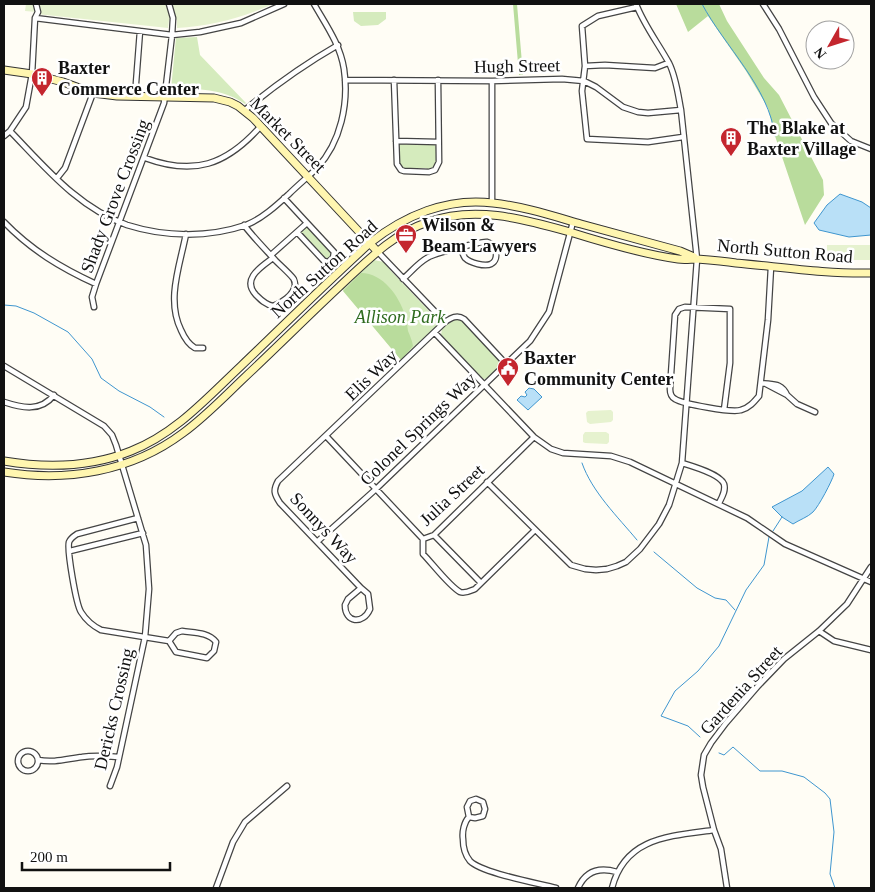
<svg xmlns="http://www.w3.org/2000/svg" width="875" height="892" font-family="Georgia,serif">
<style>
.green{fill:#d5ebbd}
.forest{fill:#b9dc9c}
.pitch{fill:#e6f2cf}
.water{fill:#b9e0f7;stroke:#3f96cf}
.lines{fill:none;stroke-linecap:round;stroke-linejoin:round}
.stream{stroke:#3f96cf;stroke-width:1}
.street-casing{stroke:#444;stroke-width:7}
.secondary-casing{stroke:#333;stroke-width:9}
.street{stroke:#fff;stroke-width:4.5}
.secondary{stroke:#fff6b0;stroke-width:7}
.labels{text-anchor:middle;stroke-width:5;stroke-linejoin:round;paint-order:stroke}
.street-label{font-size:18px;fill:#111;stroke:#fff}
.poi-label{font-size:18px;font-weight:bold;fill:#111;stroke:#fff;text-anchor:start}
.park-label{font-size:18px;font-style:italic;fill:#2f6b1f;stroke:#fff}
</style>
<rect width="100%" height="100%" fill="#fffdf5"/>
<path class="green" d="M353,12H386V19L378,25L361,26L354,21Z
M197,37L200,55L246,103L245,104C222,88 198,89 171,89L176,38Z
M400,144H434L436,147C436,156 439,166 428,170L426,168L403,169L399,165L398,148Z
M306,226L333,254L329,260H325L299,233Z
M374,260L384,262L390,270L430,312C435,313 440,319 440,324L408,353L402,361L342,289Z
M458,319L462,321L500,361V367L489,378L483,379L480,376L441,335L442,329L452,320Z"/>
<path class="forest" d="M513,4H517L523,75H519Z
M676,4H719L727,21L764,78L779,95L823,180L824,195L805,225L775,136L768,108L746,71L708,16L688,32Z
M361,273C383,273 399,296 405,315C407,320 407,326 408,331C410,336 412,340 413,346L401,360L343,291Z"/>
<path class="pitch" d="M26,4H273C242,18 211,26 177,28V20H169L168,28L37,14V12L25,11Z
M827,245H871V260H827Z
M611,410L613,412V420L611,422L590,424L587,422L586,413L588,411Z
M585,432H606L609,434V442L607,444L585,443L583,442V435Z"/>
<path class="water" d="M840,194L862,202L871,208V235L849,237L819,230L814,223L827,205Z
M529,388L534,389L542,397L528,410L517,400L521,396L525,397L527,395L525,392Z
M828,467L834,474C832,481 819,506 813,512C808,517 799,520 793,524L782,517L772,507L802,491Z"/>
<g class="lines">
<path class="stream" d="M702,4C725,47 769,87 775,136
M4,305L16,306L34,313L68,332L92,359L101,378L119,391L150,407L164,417
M582,463C592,492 618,517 637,540
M773,531L782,517
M654,552L697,588L715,598L726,600L735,610
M700,737L688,726L661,716L675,691L698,671L719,646L746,590L764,565L769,537
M719,753L724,755L733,747L760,771H782L804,777L825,793L830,799L834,832L830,874L835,888"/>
<g class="street-casing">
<path id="street" d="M763,4L779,29L814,97L831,123L851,141L871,149
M637,7L598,16L582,26L585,66L582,91L587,139L648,142L683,137
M35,18L172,35L200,32L241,23L284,4
M585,66L605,65L655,68L668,63
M345,80L492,81L562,79L584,81L596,87L623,107L638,112L648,113L681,110
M394,80L397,164L401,170L404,171L429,172L435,170L439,162L438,80
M492,81V202
M135,96L140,31
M245,110C274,86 305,64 338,45
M10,131C44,166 78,208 127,225C165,237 208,238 246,225C262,219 277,205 289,194C298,185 308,177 317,168C341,142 349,103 344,69C340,44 326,25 314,4
M4,136L10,131L26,107L32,74L35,18L38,12L36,4
M396,141L438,142
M145,158C194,176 226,165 260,127
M57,178L65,168L93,93
M284,198L334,252L333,258L328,262L324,261L297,232
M4,222C31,250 61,268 96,284
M244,225C254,238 265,249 276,261C281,266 288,272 293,278C294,279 295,283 295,285C294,295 281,303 273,306C266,305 261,300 256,295C241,279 261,267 273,258
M186,234C180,265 166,300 181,330C184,337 188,344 195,348H203
M377,251L445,322
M271,255L307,223
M403,279C411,272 418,263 427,258C432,254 481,241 487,242C496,244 500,259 491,264C485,267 470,263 465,258C463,255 462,251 460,248
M94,307L92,297L96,284L164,103L172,35L173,18L169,4
M435,333L534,437L551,449L563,453L611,456L630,462L747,518L785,544L871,582
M4,366L104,426L112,435L116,445L146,545L149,589L145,637L117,767L110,786
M761,383C772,385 781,382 787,395L766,384
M787,395L797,404L815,412
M4,402C22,408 41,412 54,395
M724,410L730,363V309L685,307L679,309L675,315L670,389C670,393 671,397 675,399C683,404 732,413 741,410C749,408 754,402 759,396L768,320L771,267
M327,437L423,539
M682,463C692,466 720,474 724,484C726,491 722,497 719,503
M487,482L571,565L585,569L596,570L607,569L617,566L626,562L640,549L659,524L669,505L682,463L697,259L681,110C678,94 676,77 669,63C658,43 644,25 636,4
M138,518L77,534C74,536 70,539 69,542C67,551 76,604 81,612C86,620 93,626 101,630L169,641
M434,535L481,583
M423,539V554C431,562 450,587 460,592C465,594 470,591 475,589L535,530
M423,539L434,535L534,437
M318,541L376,489L530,341L549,312L573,222
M70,551L143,533
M361,588L280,503C274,494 273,490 278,481L445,322C451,318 457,314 464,319L506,364
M361,588L368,594L370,609C363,625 345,623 345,605L348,599Z
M182,631C194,633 208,632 216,642L214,651L207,658L176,652L169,641L176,633Z
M819,631L834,641L871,650
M18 761a10 10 0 1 1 20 0a10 10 0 1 1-20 0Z
M38,760C54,763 66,759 82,757C94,755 107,756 119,757
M469,817L475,818L483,816L485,809L483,802L476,799L470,801L467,807L469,817C464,822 462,832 463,839C463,847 465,855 470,861C482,873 537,883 556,888
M216,888L233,842L245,822L287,786
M578,888C586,870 600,867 617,872
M612,888C625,837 670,836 714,830
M727,888L721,849L714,830L703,787L701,775L704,755L711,743L726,723L758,686L784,659L819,631L847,604L871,567"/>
</g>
<g class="secondary-casing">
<path id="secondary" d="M4,70L32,74L63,82L93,93L117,96L214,98L230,102L238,106L253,118L377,251
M4,461C45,468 91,467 131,451C175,434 207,398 241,366C284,325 326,283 370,243C404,216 447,197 493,203C522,206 553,216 581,224C614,233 647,242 680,251L694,257
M4,472C67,482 131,472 183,433C205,417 224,397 244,378C276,348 307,317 339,287C366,262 392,234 428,222C475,205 523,219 570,232C605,243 642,254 678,259C684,260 691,259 697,259C710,260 723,261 736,263C781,267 826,274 871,273"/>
</g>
<use href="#street" class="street"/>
<use href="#secondary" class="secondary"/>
</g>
<defs>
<g id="building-pin" transform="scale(1.125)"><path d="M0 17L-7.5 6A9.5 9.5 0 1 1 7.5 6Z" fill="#c4262e" stroke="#fff"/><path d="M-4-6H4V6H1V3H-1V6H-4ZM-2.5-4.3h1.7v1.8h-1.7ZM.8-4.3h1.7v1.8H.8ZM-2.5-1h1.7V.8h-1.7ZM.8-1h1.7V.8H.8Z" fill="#fff"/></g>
<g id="office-pin" transform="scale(1.125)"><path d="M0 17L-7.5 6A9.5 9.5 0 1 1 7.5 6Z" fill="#c4262e" stroke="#fff"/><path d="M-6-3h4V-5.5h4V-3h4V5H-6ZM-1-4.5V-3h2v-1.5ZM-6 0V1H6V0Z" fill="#fff"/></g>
<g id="civic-pin" transform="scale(1.125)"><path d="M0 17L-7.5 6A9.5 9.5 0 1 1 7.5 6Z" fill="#c4262e" stroke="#fff"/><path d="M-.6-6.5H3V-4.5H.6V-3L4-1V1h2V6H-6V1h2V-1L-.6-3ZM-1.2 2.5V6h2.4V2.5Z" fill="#fff"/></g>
</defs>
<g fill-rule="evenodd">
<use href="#building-pin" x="42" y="78"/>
<use href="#building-pin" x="731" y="138"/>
<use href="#office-pin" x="406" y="235"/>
<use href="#civic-pin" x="508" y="368"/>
</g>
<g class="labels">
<g class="street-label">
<text transform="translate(517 66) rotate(-1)" y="6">Hugh Street</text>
<text transform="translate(288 135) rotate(45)" y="6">Market Street</text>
<text transform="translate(115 196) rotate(-69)" y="6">Shady Grove Crossing</text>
<text transform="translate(785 251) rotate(5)" y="6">North Sutton Road</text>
<text transform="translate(324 269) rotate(-42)" y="6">North Sutton Road</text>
<text transform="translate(371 375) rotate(-44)" y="6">Elis Way</text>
<text transform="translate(418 429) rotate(-44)" y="6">Colonel Springs Way</text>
<text transform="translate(452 495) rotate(-43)" y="6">Julia Street</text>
<text transform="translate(324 528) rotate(47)" y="6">Sonnys Way</text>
<text transform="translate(741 690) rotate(-48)" y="6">Gardenia Street</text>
<text transform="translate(114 709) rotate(-77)" y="6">Dericks Crossing</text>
</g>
<g class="poi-label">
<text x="58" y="74">Baxter<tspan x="58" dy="21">Commerce Center</tspan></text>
<text x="747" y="134">The Blake at<tspan x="747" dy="21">Baxter Village</tspan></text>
<text x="422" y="231">Wilson &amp;<tspan x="422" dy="21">Beam Lawyers</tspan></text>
<text x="524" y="364">Baxter<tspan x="524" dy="21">Community Center</tspan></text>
</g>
<g class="park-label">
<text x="400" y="323">Allison Park</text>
</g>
</g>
<rect width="875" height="892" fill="none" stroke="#111111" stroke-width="10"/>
<g transform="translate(830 45) rotate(231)"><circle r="24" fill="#ffffff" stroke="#a0a0a0"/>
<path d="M0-4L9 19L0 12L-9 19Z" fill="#c4262e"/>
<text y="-8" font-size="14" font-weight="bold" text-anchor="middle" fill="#111111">N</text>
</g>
<path d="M22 862v8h148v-8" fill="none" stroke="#111111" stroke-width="2.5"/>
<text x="30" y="862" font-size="15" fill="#111111" stroke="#ffffff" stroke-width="4" paint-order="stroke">200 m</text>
</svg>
